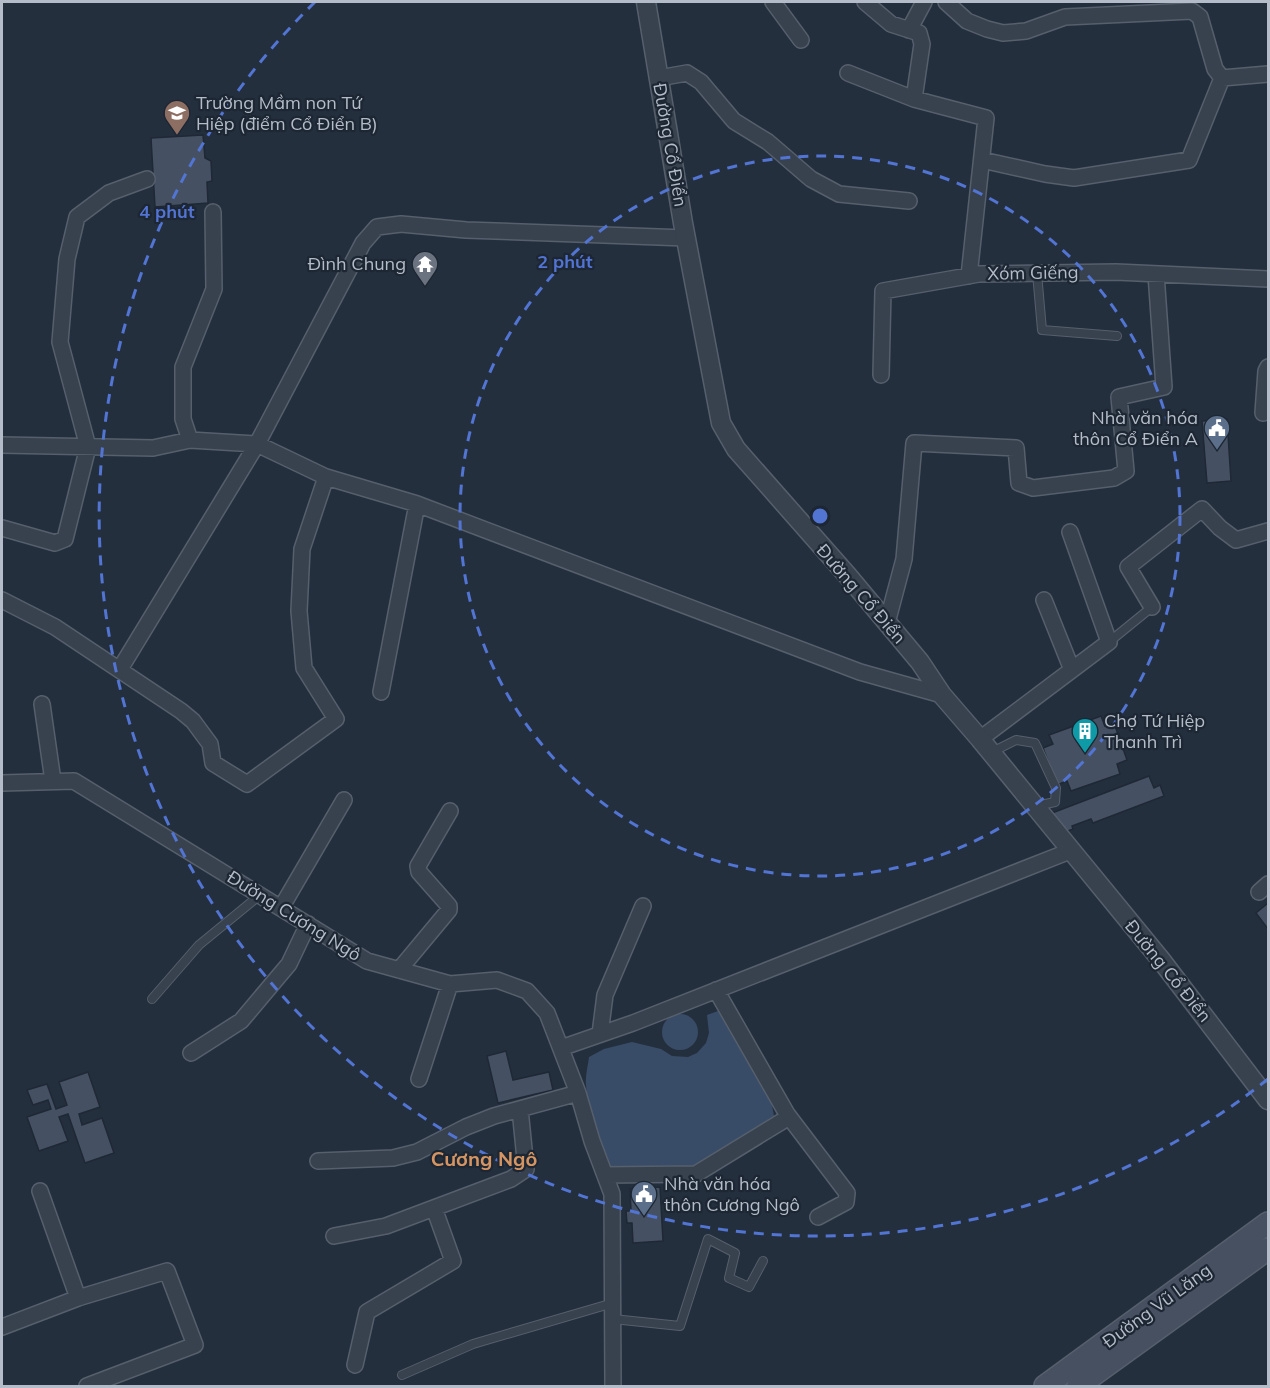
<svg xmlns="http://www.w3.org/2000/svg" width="1270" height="1388" font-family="Mulish,sans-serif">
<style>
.water{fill:#394c67}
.building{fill:#455162;stroke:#1f2835;stroke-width:1.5}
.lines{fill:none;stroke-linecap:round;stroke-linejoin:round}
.service-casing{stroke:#565f6c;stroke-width:10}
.minor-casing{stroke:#565f6c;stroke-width:18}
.tertiary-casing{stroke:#565f6c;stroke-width:21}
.secondary-casing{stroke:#565f6c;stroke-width:24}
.service{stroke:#38414e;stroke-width:8}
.minor{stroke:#38414e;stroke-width:15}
.tertiary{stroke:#38414e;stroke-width:18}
.secondary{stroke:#465061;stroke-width:21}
.ring{fill:none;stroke:#5274d3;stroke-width:3;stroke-dasharray:10 8}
.labels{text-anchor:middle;stroke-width:4.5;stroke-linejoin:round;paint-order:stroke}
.poi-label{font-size:18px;fill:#b4bcc9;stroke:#1d2633;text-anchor:start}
.street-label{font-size:18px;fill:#b4bcc9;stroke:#1d2633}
.neighbourhood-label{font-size:20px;font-weight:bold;fill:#d59563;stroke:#1d2633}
.centre{fill:#5274d3;stroke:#1d2633;stroke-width:3}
.ring-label{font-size:18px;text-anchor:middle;font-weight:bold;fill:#5274d3;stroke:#1d2633;stroke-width:4.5;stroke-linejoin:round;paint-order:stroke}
</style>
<rect width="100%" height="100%" fill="#242f3e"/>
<path class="water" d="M718,1011C737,1042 769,1079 774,1116L686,1172L612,1168C599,1144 588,1112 586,1085C585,1076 588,1066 589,1057L604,1049L632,1042L661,1049L672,1056L688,1057L697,1053L706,1043L709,1033L707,1015Z
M662 1032a18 18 0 1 1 36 0a18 18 0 1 1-36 0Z"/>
<path class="building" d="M203,135L205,158L211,161L212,181L207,182L208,203L155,207L151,138Z
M1227,419L1231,481L1207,483L1202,421Z
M1101,716L1105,726L1114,723L1127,760L1117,764L1120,774L1071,791L1067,781L1057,785L1043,748L1053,744L1049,735Z
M1149,776L1154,788L1160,785L1164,796L1093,823L1091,819L1072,826L1073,829L1060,834L1052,813Z
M1268,903V929L1256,913Z
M506,1051L513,1080L549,1072L553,1090L498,1103L487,1056Z
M88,1072L100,1107L79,1114L82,1125L102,1118L114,1153L85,1163L68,1114L59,1117L68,1141L39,1151L27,1117L51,1109L48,1100L33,1105L27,1090L47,1084L56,1109L67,1105L59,1082Z
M660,1187L663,1241L633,1243L632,1223H627L626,1211H631L630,1189Z"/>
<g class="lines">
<g class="service-casing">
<path id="service" d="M1037,273L1042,330L1117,336
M1109,642L1152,607
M992,752L1016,740L1035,743L1056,788L1055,802L1036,806
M152,999L199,945L260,895
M613,1319L680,1326L708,1239L735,1253L729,1278L749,1287L763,1261
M402,1375L473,1344L613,1303"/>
</g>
<g class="minor-casing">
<path id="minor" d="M773,2L801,40
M946,2L967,21L987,29L1003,33L1026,31L1065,17L1192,11L1200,17L1215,69L1222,78L1268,74
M909,30L924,2
M848,73L914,99L922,44L919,33L891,24L865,2
M659,78L687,73L701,82L734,121L768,142L811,179L839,194L909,201
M914,99L986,118L969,276
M982,160L1045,174L1074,178L1189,160L1222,78
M881,375L883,291L979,274L1116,272L1268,279
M1263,413L1266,371L1268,367
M190,440L183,419V367L214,289L213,212
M2,445L153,448L190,440L257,444L326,477L417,504L860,672L942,695
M2,528L55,543L65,539L88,447L60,342L67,259L77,217L109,193L147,179
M2,600L55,627L181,711L193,721L210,744L213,763L247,784L336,719L304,668L299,611L302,549L326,477
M1044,600L1072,670
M1152,607L1128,567L1202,509L1220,528L1236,540L1268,531
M887,623L904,559L914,443L1016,448L1019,483L1033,488L1114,478L1126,471L1119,397L1164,387L1156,274
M120,669L257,444L363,243L377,227L401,224L466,230L686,238
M381,692L417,504
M42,704L53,781
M980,739L1109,642L1070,532
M2,783L74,781L367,961L450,984L497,980L527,991L547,1013L578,1093L592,1141L612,1194L613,1386
M1259,892L1268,884
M281,908L344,800
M399,970L449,910V906L419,872L418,866L450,811
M716,990L787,1114L847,1193L846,1202L818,1217
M600,1034L605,995L643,906
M561,1048L633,1023L1070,851
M191,1053L241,1021L289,964L308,924
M419,1079L450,984
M318,1161L393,1158L417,1152L466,1127L494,1116L578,1093
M605,1175L696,1174L789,1117
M40,1191L78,1298
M334,1236L386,1226L511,1179L526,1169L520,1109
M2,1327L78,1298L167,1271L195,1345L87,1386
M355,1365L367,1312L453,1261L434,1208"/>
</g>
<g class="tertiary-casing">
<path id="tertiary" d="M646,2L683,223L721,423L736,449L848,576L920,662L942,695L980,739L1161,960L1268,1100"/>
</g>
<g class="secondary-casing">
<path id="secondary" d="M1045,1386L1268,1223
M1078,1386L1268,1249"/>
</g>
<use href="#service" class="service"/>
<use href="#minor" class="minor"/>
<use href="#tertiary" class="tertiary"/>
<use href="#secondary" class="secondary"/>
</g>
<g class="ring">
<circle cx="820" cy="516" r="360"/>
<path d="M1268 1079A720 720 0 0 1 315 2"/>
</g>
<defs>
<g id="school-pin" transform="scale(1.35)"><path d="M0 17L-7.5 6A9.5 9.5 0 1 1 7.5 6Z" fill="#8d6e63" stroke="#1d2633"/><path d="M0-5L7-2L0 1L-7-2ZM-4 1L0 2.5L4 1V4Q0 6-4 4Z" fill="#fff"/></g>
<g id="temple-pin" transform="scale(1.35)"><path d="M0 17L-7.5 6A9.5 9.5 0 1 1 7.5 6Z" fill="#6b7280" stroke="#1d2633"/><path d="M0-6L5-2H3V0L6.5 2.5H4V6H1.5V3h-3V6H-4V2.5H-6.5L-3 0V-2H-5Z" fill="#fff"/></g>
<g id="civic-pin" transform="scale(1.35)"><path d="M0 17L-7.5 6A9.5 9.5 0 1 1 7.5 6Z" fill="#5c6f8a" stroke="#1d2633"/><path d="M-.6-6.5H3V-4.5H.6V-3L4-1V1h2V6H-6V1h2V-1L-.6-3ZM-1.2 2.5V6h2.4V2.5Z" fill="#fff"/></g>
<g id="building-pin" transform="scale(1.35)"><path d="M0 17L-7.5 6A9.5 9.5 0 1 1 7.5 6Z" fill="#0f9aa8" stroke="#1d2633"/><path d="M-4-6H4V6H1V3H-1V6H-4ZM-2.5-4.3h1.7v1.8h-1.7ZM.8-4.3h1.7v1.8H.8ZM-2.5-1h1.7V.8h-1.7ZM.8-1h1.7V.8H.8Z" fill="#fff"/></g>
</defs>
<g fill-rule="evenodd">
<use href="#school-pin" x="177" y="113"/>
<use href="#temple-pin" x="425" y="264"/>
<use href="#civic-pin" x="1217" y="428"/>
<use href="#building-pin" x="1085" y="731"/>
<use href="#civic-pin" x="644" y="1194"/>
</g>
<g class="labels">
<g class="poi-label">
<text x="196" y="109">Trường Mầm non Tứ<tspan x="196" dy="21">Hiệp (điểm Cổ Điển B)</tspan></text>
<text x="406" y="270" text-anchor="end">Đình Chung</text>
<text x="1198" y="424" text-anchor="end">Nhà văn hóa<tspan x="1198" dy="21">thôn Cổ Điển A</tspan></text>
<text x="1104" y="727">Chợ Tứ Hiệp<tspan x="1104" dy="21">Thanh Trì</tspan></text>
<text x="664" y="1190">Nhà văn hóa<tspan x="664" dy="21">thôn Cương Ngô</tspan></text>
</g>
<g class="street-label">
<text transform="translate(670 145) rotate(80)" y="6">Đường Cổ Điển</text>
<text transform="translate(1033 273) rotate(-1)" y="6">Xóm Giếng</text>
<text transform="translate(861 594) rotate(49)" y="6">Đường Cổ Điển</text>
<text transform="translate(294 916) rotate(32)" y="6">Đường Cương Ngô</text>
<text transform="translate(1168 971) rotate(51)" y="6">Đường Cổ Điển</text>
<text transform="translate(1157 1306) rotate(-36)" y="6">Đường Vũ Lăng</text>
</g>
<g class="neighbourhood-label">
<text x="484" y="1166">Cương Ngô</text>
</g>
</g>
<circle cx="820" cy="516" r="9" class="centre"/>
<g class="ring-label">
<text x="167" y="218">4 phút</text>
<text x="565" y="268">2 phút</text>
</g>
<rect width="1270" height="1388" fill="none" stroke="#b4bcc9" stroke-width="6"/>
</svg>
